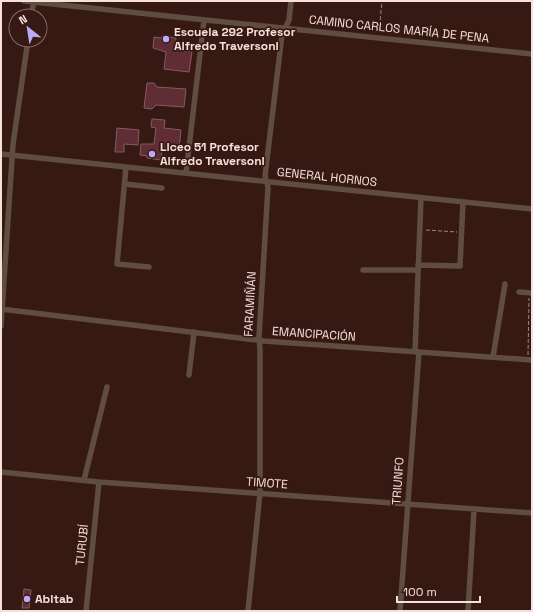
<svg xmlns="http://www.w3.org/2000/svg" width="533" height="612" font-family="'Space Grotesk',sans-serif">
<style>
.building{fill:#5f2d33;stroke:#825d60}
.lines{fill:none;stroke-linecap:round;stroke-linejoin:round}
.path{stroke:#9e857f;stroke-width:1;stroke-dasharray:4 2;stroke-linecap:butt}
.minor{stroke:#604d41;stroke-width:5.5}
.poi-dot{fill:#bbaaf6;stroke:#371913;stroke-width:1.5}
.labels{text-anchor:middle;stroke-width:3.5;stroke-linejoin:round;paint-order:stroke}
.street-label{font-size:12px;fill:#f6e0db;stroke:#371913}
.poi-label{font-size:12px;font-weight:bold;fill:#f6e0db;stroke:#371913;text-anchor:start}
</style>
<rect width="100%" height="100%" fill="#371913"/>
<path class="building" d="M162,36L176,38L174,50L192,52L189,72L164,69L166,52L153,48L154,37L162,38Z
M147,83H154L157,87L186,89L184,107L156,105L152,109L144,108Z
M152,119L165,120L164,128L181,130L179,149L162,148L161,160L147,158V156L140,155L141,144H154L156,128L151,127Z
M117,128L139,130L138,145L124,144V152H115Z
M24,589L31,590L29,608H22Z"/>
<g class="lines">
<path class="path" d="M379,32L382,1
M426,230L457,232
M528,355L529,298"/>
<path class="minor" d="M24,1L532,54
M31,16L34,1
M1,154L532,209
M126,167L117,264L149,267
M186,173L204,20
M125,184L162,188
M418,265L460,266L463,202
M363,270H418
M519,292L532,293
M1,309L264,341L532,360
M1,326L13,144L28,40
M415,352L421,198
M493,357L505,284
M189,375L194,332
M1,472L99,482L532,513
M84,480L107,387
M86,611L99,482
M248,611L260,493V350L259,337L268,187L265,176L282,35L289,20L291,1
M400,611L419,352
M468,611L474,510"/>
</g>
<g class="poi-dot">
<circle cx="166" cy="39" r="4"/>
<circle cx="152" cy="154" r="4"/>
<circle cx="27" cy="599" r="4"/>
</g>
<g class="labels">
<g class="street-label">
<text transform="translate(399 29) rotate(6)" y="4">CAMINO CARLOS MARÍA DE PENA</text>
<text transform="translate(327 177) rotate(6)" y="4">GENERAL HORNOS</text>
<text transform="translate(250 304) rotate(-87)" y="4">FARAMIÑÁN</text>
<text transform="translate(314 334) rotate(4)" y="4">EMANCIPACIÓN</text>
<text transform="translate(398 481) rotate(-86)" y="4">TRIUNFO</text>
<text transform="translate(267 483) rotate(4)" y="4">TIMOTE</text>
<text transform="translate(82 545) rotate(-84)" y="4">TURUBÍ</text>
</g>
<g class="poi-label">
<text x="174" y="36">Escuela 292 Profesor<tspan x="174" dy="14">Alfredo Traversoni</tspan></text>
<text x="160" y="151">Liceo 51 Profesor<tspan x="160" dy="14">Alfredo Traversoni</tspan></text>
<text x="35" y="603">Abitab</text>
</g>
</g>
<rect width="533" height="612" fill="none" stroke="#f6e0db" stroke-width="4"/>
<g transform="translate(28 28) rotate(330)"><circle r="19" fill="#371913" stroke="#836963"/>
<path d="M0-3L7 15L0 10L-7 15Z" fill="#bbaaf6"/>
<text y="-6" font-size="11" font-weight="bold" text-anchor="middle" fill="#f6e0db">N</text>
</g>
<path d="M397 596v6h83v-6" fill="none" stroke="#f6e0db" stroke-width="2"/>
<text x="403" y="596" font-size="12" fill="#f6e0db" stroke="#371913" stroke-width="3" paint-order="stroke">100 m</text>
</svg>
